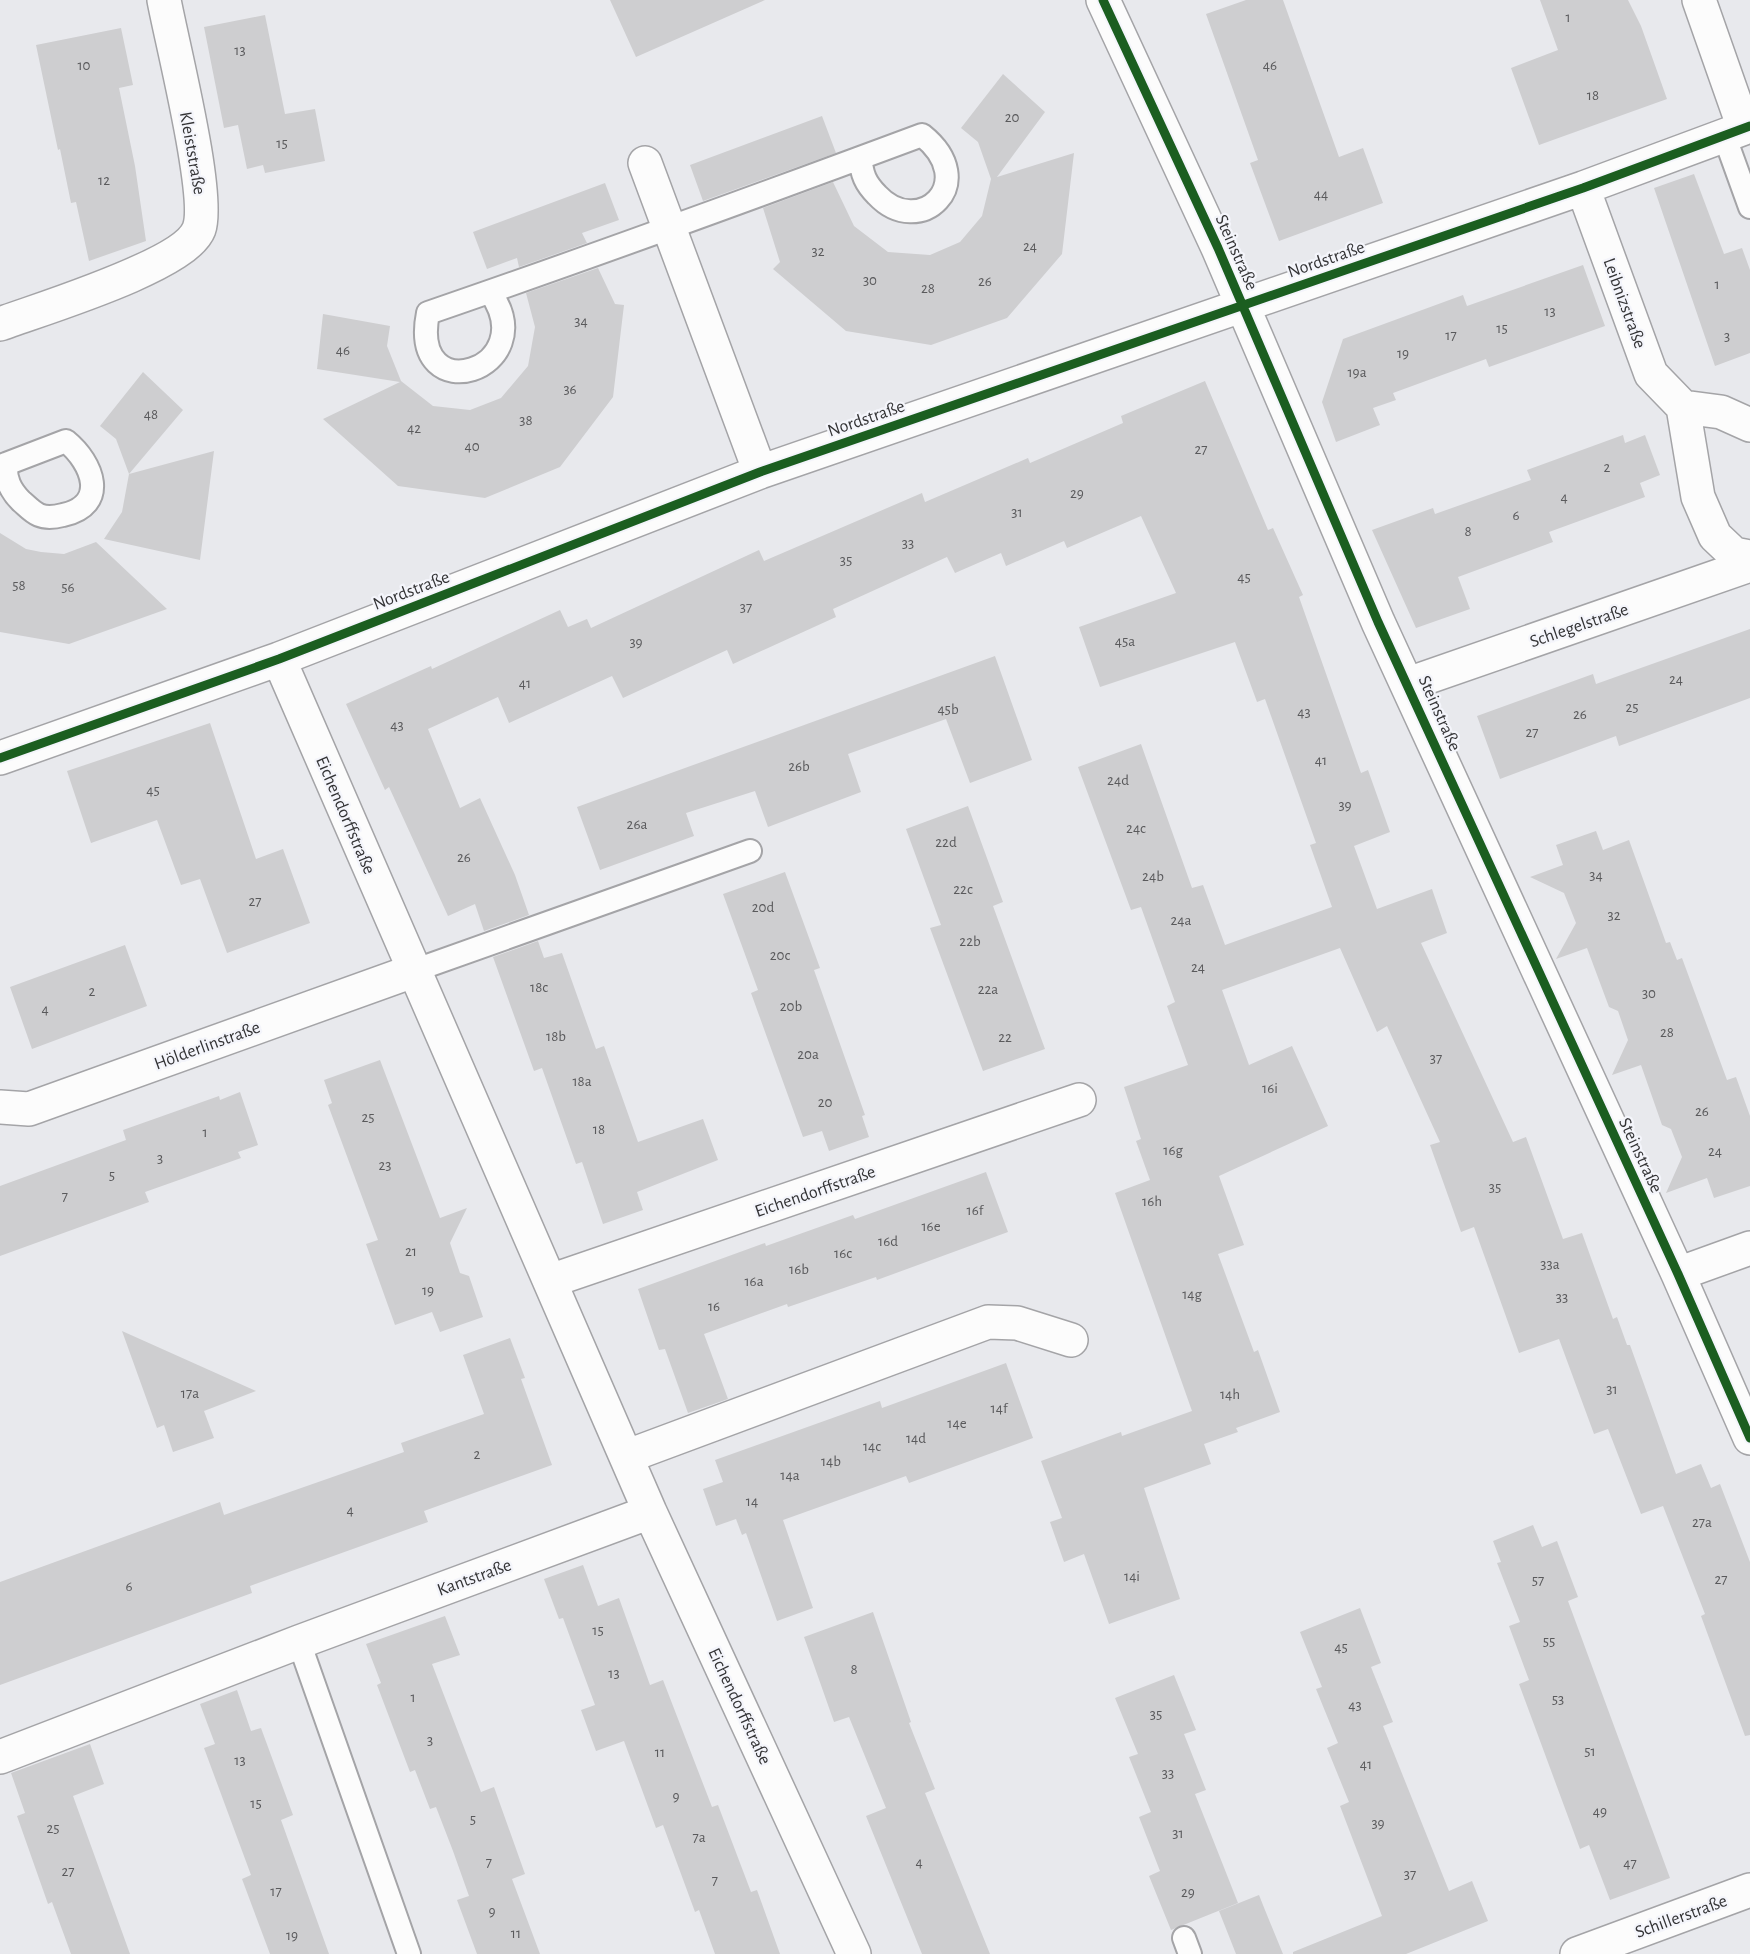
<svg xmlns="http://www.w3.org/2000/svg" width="1750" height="1954" font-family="'Alegreya Sans',sans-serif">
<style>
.building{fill:#ceced0}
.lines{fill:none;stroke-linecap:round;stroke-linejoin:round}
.service-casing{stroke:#a4a4a7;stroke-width:26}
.minor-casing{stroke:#a4a4a7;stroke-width:36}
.service{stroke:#fcfcfc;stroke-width:22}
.minor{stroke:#fcfcfc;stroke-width:33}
.cycleway-casing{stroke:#f4f5fb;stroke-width:13}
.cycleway{stroke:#1b5e20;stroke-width:9}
.labels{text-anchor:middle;stroke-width:4.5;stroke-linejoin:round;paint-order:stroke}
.number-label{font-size:15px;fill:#5a5a5c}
.street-label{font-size:18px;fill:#333335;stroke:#f4f5fb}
</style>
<rect width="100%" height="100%" fill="#e8e9ed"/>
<path class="building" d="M610,0H765L636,57Z
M1246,0H1283L1339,157L1363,148L1383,203L1279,241L1250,163L1258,160L1206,14Z
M1540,0H1628L1641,26L1667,99L1539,145L1511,68L1558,50Z
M265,15L285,114L315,109L325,161L265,173L263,165L247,169L238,125L224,128L204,27Z
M121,28L133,85L119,88L135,166L146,241L89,261L76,202L71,203L60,149L58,150L36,45Z
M1003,74L1045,112L997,177L1074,153L1062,254L1007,318L931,345L846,331L773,269L780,262L763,208L833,182L854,226L888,252L930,255L960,242L982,216L991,179L978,142L961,128Z
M822,116L836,153L703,201L690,165Z
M1694,174L1724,254L1742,248L1750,270V353L1715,366L1654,188Z
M605,183L619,220L582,233L587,243L519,267L517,258L487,269L473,232Z
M1583,265L1605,326L1489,367L1486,359L1393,393L1396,400L1373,408L1380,425L1336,442L1322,402L1343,339L1463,295L1467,306Z
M598,268L615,304L624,305L613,397L560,467L485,498L398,486L323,419L400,382L317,369L323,314L390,326L387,346L401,381L433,406L470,410L501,398L528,366L535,327L526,293Z
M143,372L183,410L129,474L214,451L200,560L104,539L122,512L129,474L116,439L100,426Z
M1205,381L1268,530L1273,528L1303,595L1299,597L1361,773L1368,770L1390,832L1354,846L1377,909L1432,889L1447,933L1421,943L1513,1142L1526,1137L1563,1239L1582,1233L1613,1319L1617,1317L1627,1345H1630L1676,1474L1701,1464L1711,1488L1720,1484L1750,1562V1735L1745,1736L1701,1616L1705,1614L1663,1506L1641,1514L1608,1429L1594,1434L1559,1339L1519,1353L1474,1227L1461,1232L1430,1145L1440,1142L1387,1026L1377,1032L1340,948L1222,990L1249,1065L1292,1046L1328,1126L1219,1176L1244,1245L1218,1254L1254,1352L1258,1350L1280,1412L1236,1428L1238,1432L1204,1444L1211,1464L1144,1488L1180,1599L1109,1624L1084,1554L1064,1562L1050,1522L1062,1518L1041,1461L1121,1432L1122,1436L1192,1411L1115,1193L1150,1180L1136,1141L1141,1139L1124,1087L1188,1065L1167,1006L1175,1002L1141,907L1131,910L1078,767L1141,744L1192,888L1203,885L1225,945L1332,907L1310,845L1316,843L1265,699L1257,702L1235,642L1100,687L1079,627L1176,593L1141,516L1067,548L1064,541L1006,566L1001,553L955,573L947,557L833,609L836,617L733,664L727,650L623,698L612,676L509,723L498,697L428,729L460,808L480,798L515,875L529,915L484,931L475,904L448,916L389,787L385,790L346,704L431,666L432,669L560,610L568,627L587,619L591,628L759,550L764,561L922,493L925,502L1028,458L1030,463L1123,423L1121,416Z
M1623,435L1625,443L1645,435L1660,475L1640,483L1645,497L1549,532L1553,542L1458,577L1470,609L1416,628L1372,530L1433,508L1435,514L1531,480L1527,470Z
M0,533L26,549L41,552L64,554L96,542L167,609L69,644L0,632Z
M1750,629V698L1619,746L1616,736L1500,779L1477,716L1593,674L1596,684Z
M995,656L1032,760L970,783L946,719L848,754L861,792L768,827L755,791L686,813L694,836L600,870L577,807Z
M210,723L256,859L283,849L310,923L227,953L200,879L181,885L157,820L91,843L67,771Z
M968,806L1003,902L993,906L1045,1049L983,1071L930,928L941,925L906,829Z
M1596,831L1603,850L1629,840L1666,943L1670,942L1677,960L1682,958L1727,1080L1736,1077L1750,1116V1186L1714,1198L1707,1178L1666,1193L1682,1157L1671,1129L1662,1125L1641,1065L1612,1075L1628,1040L1618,1011L1609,1007L1587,948L1556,959L1576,923L1564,893L1530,877L1563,865L1556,845Z
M785,872L820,968L814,970L865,1115L862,1116L869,1137L829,1151L822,1131L803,1137L751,993L758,990L723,894Z
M538,941L544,958L562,953L596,1049L604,1046L638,1142L703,1119L718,1160L637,1192L643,1210L603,1224L582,1162L576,1164L542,1068L534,1071L493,957Z
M125,945L147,1006L32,1049L10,987Z
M380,1060L440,1218L467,1208L450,1243L460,1273L469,1276L483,1317L440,1332L432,1312L395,1325L366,1244L378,1240L328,1105L332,1103L324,1080Z
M240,1092L258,1145L238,1152L241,1158L145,1192L149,1202L0,1256V1186L126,1140L123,1130L219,1096L220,1100Z
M986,1172L1008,1232L877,1280L876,1277L788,1307L787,1304L704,1334L728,1399L688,1413L665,1349L659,1350L638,1289L765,1243L766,1246L853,1215L855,1219Z
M122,1331L256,1391L204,1411L214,1438L173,1452L164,1425L157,1428Z
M510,1338L525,1378L521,1379L552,1465L424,1511L428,1522L250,1586L252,1593L0,1685V1582L220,1502L224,1515L404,1452L401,1443L484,1414L463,1355Z
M1006,1363L1033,1438L909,1483L906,1476L783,1520L813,1608L777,1621L746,1533L742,1535L736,1519L716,1526L703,1489L723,1482L715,1460L880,1401L882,1408Z
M1533,1525L1542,1547L1557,1541L1578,1597L1568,1601L1670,1878L1610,1900L1589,1845L1580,1849L1519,1684L1529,1680L1509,1626L1520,1622L1497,1563L1501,1562L1493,1541Z
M583,1565L598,1606L619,1598L650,1685L663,1680L712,1807L718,1805L751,1892L757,1890L780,1954H715L699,1910L695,1912L663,1825L656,1828L624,1741L596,1751L581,1710L595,1705L563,1618L559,1619L544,1579Z
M1360,1608L1381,1663L1371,1667L1393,1722L1383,1726L1449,1891L1472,1881L1488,1921L1406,1954H1293V1952L1382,1916L1340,1806L1349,1802L1327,1748L1338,1743L1316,1689L1322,1687L1300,1632Z
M873,1612L911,1722L909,1723L935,1789L925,1793L990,1954H922L866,1816L886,1808L849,1717L834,1722L804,1637Z
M445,1616L460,1655L432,1664L481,1792L494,1787L525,1874L512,1879L540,1954H477L457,1900L469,1896L453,1851L436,1807L430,1809L415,1770L410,1772L377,1685L381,1683L366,1644Z
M1174,1675L1196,1730L1184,1734L1206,1790L1195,1794L1238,1903L1171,1930L1149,1876L1160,1871L1139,1817L1151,1812L1129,1757L1138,1754L1115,1698Z
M237,1690L251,1731L261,1728L293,1815L281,1820L329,1954H270L242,1879L251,1875L204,1748L215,1744L200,1704Z
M90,1744L104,1784L73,1796L130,1954H71L52,1902L48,1904L17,1816L25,1813L11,1773Z
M1259,1895L1267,1915L1283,1954H1236L1219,1911Z"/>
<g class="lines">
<g class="service-casing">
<path id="service" d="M1724,135L1750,207
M490,292C545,370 408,413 428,313C594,256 758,196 922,135C982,183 919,240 877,195C866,184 861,174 861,158
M0,466L6,464L66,441C93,463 109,505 63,515C55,517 46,518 39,515C32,512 27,506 21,501C10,490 5,479 6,464
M413,971L750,851
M299,1642L409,1954
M1184,1938L1190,1954"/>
</g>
<g class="minor-casing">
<path id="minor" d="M1103,0L1218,248L1378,622L1678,1274L1750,1438
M1699,0L1744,128
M645,163L760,472
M1583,188L1651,374L1683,407L1698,497L1715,536L1734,554L1750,557
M0,324C40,309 185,266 199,229C211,196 172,43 164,0
M1683,407L1721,412L1750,425
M279,659L650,1512L854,1954
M1408,684L1750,565
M0,758L279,659L760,472L1583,188L1750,126
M0,1107L29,1109L413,971
M1678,1274L1750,1248
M550,1281L1079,1100
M628,1456L988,1322L1017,1323L1071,1340
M0,1757L299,1642L650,1512
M1577,1954L1750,1890"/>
</g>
<use href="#service" class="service"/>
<use href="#minor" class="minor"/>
<g class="cycleway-casing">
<path id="cycleway" d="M1103,0L1218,248L1378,622L1678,1274L1750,1438
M0,758L279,659L760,472L1583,188L1750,126"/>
</g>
<use href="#cycleway" class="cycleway"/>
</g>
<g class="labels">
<g class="number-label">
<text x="1568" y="22">1</text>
<text x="240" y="55">13</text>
<text x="84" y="70">10</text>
<text x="1270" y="70">46</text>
<text x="1593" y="100">18</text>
<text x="1012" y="122">20</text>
<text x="282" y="148">15</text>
<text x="104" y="185">12</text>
<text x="1321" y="199">44</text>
<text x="1030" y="251">24</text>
<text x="818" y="256">32</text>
<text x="870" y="285">30</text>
<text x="985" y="286">26</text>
<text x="1717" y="289">1</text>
<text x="928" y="293">28</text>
<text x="1550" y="316">13</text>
<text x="581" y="326">34</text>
<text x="1502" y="333">15</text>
<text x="1451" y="340">17</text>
<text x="1727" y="341">3</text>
<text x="343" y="355">46</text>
<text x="1403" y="358">19</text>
<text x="1357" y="377">19a</text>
<text x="570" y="394">36</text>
<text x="151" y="419">48</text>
<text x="526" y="425">38</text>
<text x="414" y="433">42</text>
<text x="472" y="451">40</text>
<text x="1201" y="454">27</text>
<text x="1607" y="472">2</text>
<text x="1077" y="498">29</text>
<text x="1564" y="502">4</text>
<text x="1017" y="517">31</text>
<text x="1516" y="520">6</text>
<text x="1468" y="536">8</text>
<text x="908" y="548">33</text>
<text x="846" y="565">35</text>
<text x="1244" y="582">45</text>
<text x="19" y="590">58</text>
<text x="68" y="592">56</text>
<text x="746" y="612">37</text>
<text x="1125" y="646">45a</text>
<text x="636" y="647">39</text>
<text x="1676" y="684">24</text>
<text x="525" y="688">41</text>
<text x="1632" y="712">25</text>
<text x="948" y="714">45b</text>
<text x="1304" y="717">43</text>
<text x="1580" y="719">26</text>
<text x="397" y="730">43</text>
<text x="1532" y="737">27</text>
<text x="1321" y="765">41</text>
<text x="799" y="771">26b</text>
<text x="1118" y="785">24d</text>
<text x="153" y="795">45</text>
<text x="1345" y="810">39</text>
<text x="637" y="829">26a</text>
<text x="1136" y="833">24c</text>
<text x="946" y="847">22d</text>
<text x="464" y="862">26</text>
<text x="1596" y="880">34</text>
<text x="1153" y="881">24b</text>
<text x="963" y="894">22c</text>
<text x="255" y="906">27</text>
<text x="763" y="912">20d</text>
<text x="1614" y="920">32</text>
<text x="1181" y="925">24a</text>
<text x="970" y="946">22b</text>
<text x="780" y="960">20c</text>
<text x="1198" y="972">24</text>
<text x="539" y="992">18c</text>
<text x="988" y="994">22a</text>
<text x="92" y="996">2</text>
<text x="1649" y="998">30</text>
<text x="791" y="1011">20b</text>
<text x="45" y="1014">4</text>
<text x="1667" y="1037">28</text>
<text x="556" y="1041">18b</text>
<text x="1005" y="1042">22</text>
<text x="808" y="1059">20a</text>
<text x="1436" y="1063">37</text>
<text x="582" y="1086">18a</text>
<text x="1270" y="1093">16i</text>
<text x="825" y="1107">20</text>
<text x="1702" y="1116">26</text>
<text x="368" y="1122">25</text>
<text x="599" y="1134">18</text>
<text x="205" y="1137">1</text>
<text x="1173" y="1155">16g</text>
<text x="1715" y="1156">24</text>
<text x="160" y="1163">3</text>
<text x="385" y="1170">23</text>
<text x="112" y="1180">5</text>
<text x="1495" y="1192">35</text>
<text x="65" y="1201">7</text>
<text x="1152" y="1206">16h</text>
<text x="975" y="1215">16f</text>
<text x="931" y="1231">16e</text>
<text x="888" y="1246">16d</text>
<text x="411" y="1256">21</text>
<text x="843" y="1258">16c</text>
<text x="1550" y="1269">33a</text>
<text x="799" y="1274">16b</text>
<text x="754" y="1286">16a</text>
<text x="428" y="1295">19</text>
<text x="1192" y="1299">14g</text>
<text x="1562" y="1302">33</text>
<text x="714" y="1311">16</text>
<text x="1612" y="1394">31</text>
<text x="190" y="1398">17a</text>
<text x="1230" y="1399">14h</text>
<text x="999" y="1413">14f</text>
<text x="957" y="1428">14e</text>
<text x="916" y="1443">14d</text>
<text x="872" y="1451">14c</text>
<text x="477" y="1459">2</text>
<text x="831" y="1466">14b</text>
<text x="790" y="1480">14a</text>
<text x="752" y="1506">14</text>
<text x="350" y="1515">4</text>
<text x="1702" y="1527">27a</text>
<text x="1132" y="1581">14i</text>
<text x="1721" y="1584">27</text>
<text x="1538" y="1585">57</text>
<text x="129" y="1591">6</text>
<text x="598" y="1635">15</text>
<text x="1549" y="1646">55</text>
<text x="1341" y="1652">45</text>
<text x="854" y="1674">8</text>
<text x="614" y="1678">13</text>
<text x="413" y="1702">1</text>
<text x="1558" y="1704">53</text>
<text x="1355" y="1710">43</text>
<text x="1156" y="1719">35</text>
<text x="430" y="1745">3</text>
<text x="1590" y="1756">51</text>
<text x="660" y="1757">11</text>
<text x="240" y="1765">13</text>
<text x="1366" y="1769">41</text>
<text x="1168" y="1778">33</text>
<text x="676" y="1801">9</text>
<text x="256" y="1808">15</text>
<text x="1600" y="1816">49</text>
<text x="473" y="1824">5</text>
<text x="1378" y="1828">39</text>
<text x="53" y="1833">25</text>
<text x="1178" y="1838">31</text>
<text x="699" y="1842">7a</text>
<text x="489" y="1867">7</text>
<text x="919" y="1867">4</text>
<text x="1630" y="1868">47</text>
<text x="68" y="1876">27</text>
<text x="1410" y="1879">37</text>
<text x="715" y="1885">7</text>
<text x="276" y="1896">17</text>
<text x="1188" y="1897">29</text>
<text x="492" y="1916">9</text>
<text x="516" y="1938">11</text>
<text x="292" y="1940">19</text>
</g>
<g class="street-label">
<text transform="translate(193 153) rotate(80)" y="6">Kleiststraße</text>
<text transform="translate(1237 252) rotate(66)" y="6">Steinstraße</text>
<text transform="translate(1326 259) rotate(-19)" y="6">Nordstraße</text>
<text transform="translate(1625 303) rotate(70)" y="6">Leibnizstraße</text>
<text transform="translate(866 418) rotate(-19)" y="6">Nordstraße</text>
<text transform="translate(411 590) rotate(-21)" y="6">Nordstraße</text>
<text transform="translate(1579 625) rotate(-19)" y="6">Schlegelstraße</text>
<text transform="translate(1440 713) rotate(66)" y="6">Steinstraße</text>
<text transform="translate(346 815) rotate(67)" y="6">Eichendorffstraße</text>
<text transform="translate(207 1045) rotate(-20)" y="6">Hölderlinstraße</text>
<text transform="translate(1641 1155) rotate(65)" y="6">Steinstraße</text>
<text transform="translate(815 1191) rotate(-19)" y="6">Eichendorffstraße</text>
<text transform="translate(474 1577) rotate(-20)" y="6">Kantstraße</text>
<text transform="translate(740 1706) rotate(65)" y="6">Eichendorffstraße</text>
<text transform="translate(1681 1916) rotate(-20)" y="6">Schillerstraße</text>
</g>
</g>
</svg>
